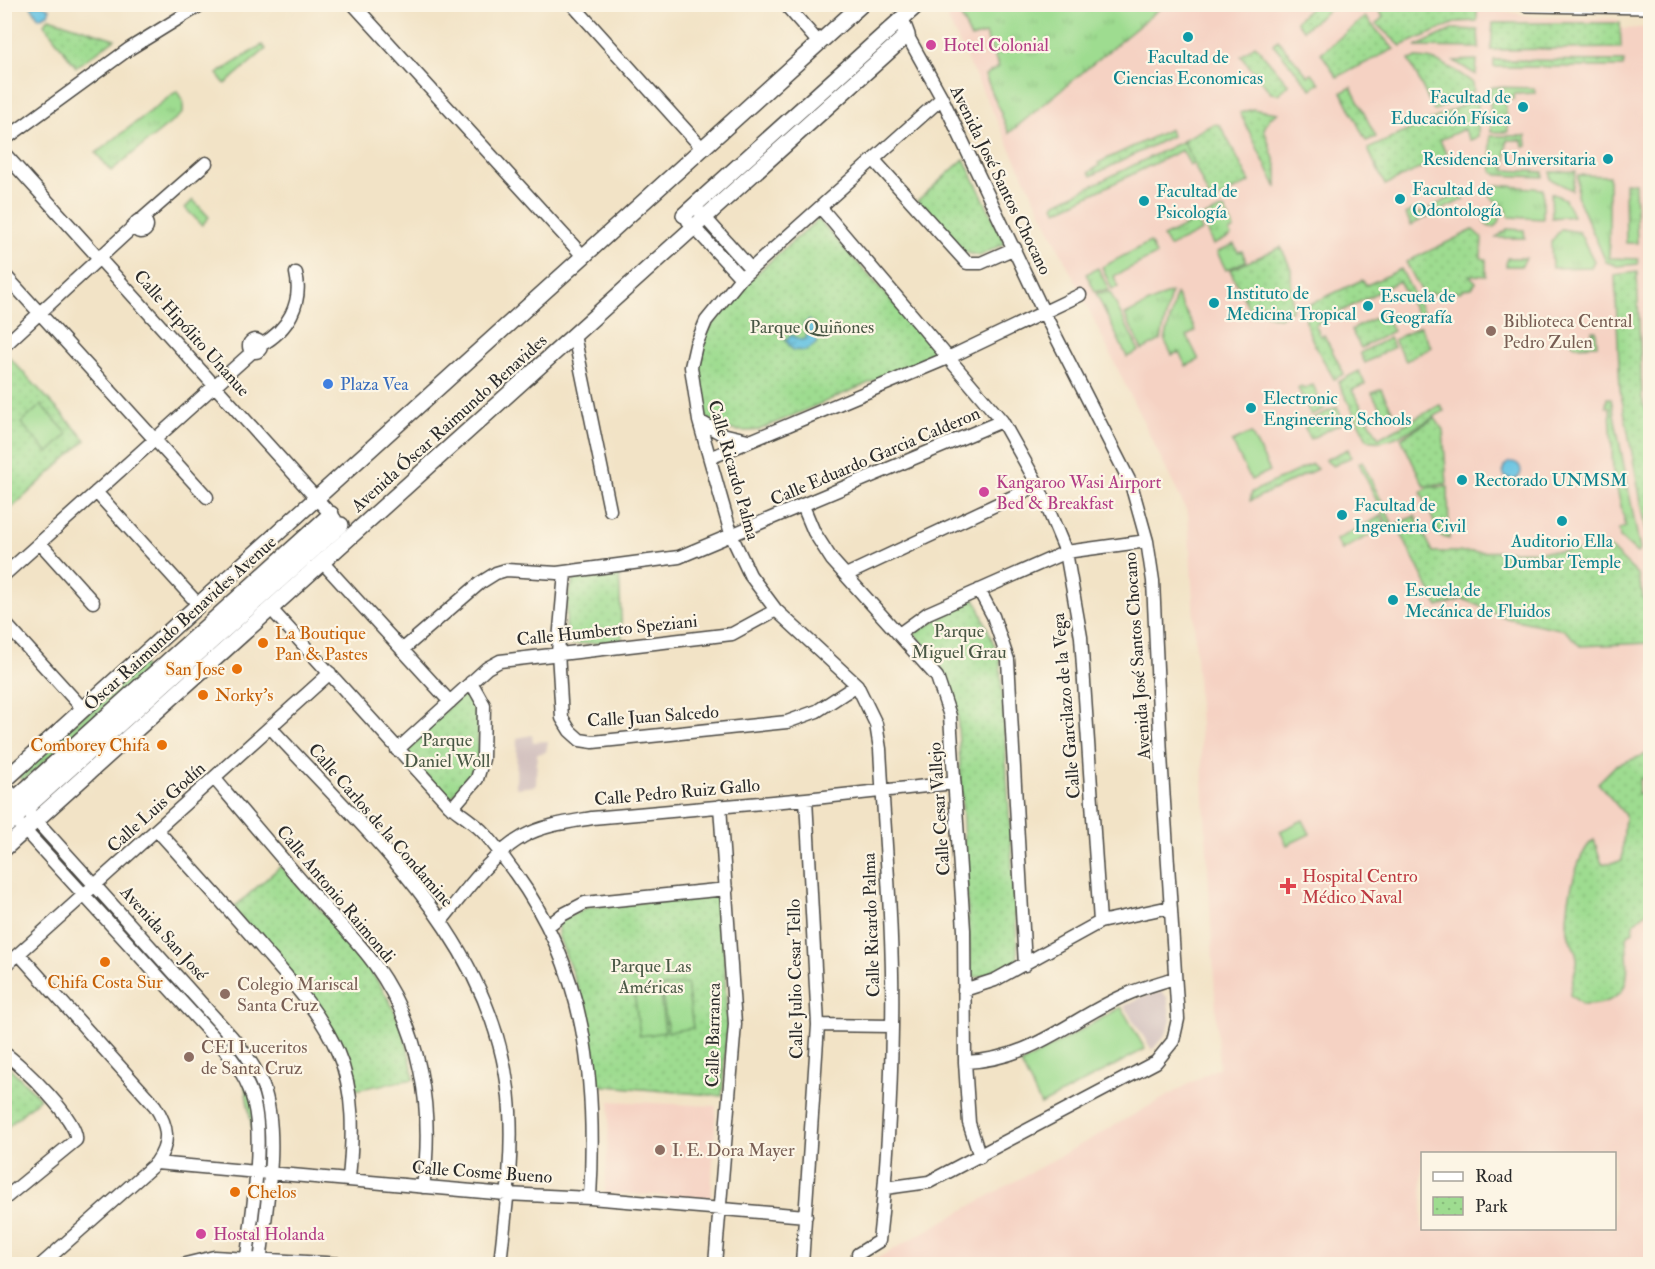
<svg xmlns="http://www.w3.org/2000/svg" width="1655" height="1269" font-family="'IM FELL Double Pica',serif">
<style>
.built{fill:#f5d2c3;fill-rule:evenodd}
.industrial{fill:#d1bfbd}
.grass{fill:url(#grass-tufts);stroke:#64845e;stroke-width:1.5}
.park{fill:url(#park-dots);stroke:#64845e;stroke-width:1.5}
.pitch{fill:#9edc90;stroke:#64845e;stroke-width:1.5}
.water{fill:url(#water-ripples);stroke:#487686;stroke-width:1.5}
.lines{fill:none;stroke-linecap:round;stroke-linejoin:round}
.minor-casing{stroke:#494742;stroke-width:15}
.major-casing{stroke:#494742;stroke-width:18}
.minor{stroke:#fff;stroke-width:12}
.major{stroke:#fff;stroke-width:15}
.culture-dot{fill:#0f9aa8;stroke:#fcf5e5;stroke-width:2}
.hotel-dot{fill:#d1479c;stroke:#fcf5e5;stroke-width:2}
.education-dot{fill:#8d6e63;stroke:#fcf5e5;stroke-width:2}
.shop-dot{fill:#3f7fe0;stroke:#fcf5e5;stroke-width:2}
.food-dot{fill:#e8710a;stroke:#fcf5e5;stroke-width:2}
.health-dot{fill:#e0444e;stroke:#fcf5e5;stroke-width:2}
.labels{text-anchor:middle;stroke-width:4.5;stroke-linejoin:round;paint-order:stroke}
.hotel-label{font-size:18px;fill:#b23c85;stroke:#fcf5e5;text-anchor:start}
.culture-label{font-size:18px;fill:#0d838f;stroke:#fcf5e5;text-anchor:start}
.street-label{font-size:18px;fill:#2b2b2b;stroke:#fcf5e5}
.education-label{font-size:18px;fill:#785e54;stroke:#fcf5e5;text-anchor:start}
.park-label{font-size:18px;fill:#485744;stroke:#fcf5e5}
.shop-label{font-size:18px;fill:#366cbe;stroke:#fcf5e5;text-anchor:start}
.food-label{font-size:18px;fill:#c56008;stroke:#fcf5e5;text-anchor:start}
.health-label{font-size:18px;fill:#be3a42;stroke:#fcf5e5;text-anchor:start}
</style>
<defs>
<pattern id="grass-tufts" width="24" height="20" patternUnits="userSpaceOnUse" patternTransform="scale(1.5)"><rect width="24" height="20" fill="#9edc90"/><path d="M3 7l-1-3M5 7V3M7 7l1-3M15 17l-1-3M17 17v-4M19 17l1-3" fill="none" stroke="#88bd7c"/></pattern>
<pattern id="park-dots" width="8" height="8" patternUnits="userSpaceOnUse" patternTransform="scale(1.5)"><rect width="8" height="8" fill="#9edc90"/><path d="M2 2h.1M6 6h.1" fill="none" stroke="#88bd7c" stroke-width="1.8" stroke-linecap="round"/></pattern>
<pattern id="water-ripples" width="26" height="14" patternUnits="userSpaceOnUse" patternTransform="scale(1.5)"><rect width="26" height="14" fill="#64c2e2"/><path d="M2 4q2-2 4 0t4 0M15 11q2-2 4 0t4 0" fill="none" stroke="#539eb7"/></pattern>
</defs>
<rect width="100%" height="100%" fill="#fcf5e5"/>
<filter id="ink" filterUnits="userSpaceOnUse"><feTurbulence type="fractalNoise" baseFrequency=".0167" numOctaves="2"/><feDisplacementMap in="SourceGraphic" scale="12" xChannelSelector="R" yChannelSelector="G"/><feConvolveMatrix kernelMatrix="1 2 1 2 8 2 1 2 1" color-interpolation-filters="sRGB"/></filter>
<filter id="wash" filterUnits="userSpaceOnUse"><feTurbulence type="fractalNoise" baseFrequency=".008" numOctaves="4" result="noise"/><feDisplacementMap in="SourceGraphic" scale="24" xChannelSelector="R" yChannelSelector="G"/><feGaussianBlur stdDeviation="1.35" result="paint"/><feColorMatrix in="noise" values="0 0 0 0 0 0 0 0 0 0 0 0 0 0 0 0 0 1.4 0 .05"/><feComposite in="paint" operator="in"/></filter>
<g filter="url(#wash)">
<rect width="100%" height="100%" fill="#f2e3c6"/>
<path class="built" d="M958,4H1467L1535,17L1618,19L1623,29L1650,27V1264H867L1219,1067L1188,514L948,20L949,15L958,10ZM1422,1154H1614V1228H1422Z
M610,1101L716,1106L711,1198L605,1193Z"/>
<path class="industrial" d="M532,735L533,742L548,741L546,752L537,754L536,786L516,788L517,738Z
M1162,992L1167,997L1171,1020L1166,1034L1152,1050L1124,1006L1144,996Z"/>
<path class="grass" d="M958,4L1164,5L1009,133L985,75L999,67L985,34L971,38L958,10Z
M1278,40L1308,76L1312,73L1320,83L1311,89L1273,44Z
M262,45L266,49L225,84L217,74Z
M1477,60L1476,75L1454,61Z
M1493,87L1534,88L1535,93L1514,94V99H1505L1508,132H1491L1490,89Z
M177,91L183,102V113L111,171L96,153Z
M1490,136H1526L1527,146H1523L1522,140H1507L1505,170L1543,172V177L1497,175L1492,171Z
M1183,141L1194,163L1190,165L1182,150L1057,211L1054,206L1056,203Z
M1576,171L1572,190L1550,179V172Z
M1578,175L1609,176V258L1638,259V264L1617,266L1606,262L1577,196Z
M1625,182L1635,183L1637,243H1626Z
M1497,185L1543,189V219L1509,217L1504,207L1489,196L1492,187Z
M1460,193L1464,199L1411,225L1406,214L1413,210L1416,215Z
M1551,193L1565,199L1573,216L1552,218Z
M193,200L209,217L202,225L185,208Z
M1221,209L1225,210L1234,229L1229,232L1231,236L1213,245L1201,218Z
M1484 219a8 8 0 1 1 16 0a8 8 0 1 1-16 0Z
M1197,220L1202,231L1169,247L1163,237Z
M1507,229L1524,230L1525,238H1496Z
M1561,229L1579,232L1594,261L1591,267L1552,268L1551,242Z
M1150,242L1156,255L1114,276L1118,287L1112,289L1102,267Z
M1234,244L1238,252L1242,251L1246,261L1226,270L1217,252Z
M1507,258H1526L1521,266H1506Z
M1098,268L1109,290L1095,291L1086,274Z
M1110,292L1139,351L1127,357L1096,293Z
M1171,292L1161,340L1142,350L1125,315Z
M1176,294L1196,331L1187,336L1199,360L1186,366L1179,352L1172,355L1165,341Z
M1313,385L1324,409L1311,415L1298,388L1301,386L1303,389Z
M1607,398H1611L1640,550L1637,553L1620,538L1619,529L1626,527L1613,472L1610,408L1606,407Z
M1348,449L1351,457L1333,466L1325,460Z
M1362,461L1392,523L1388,525L1359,463Z
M1312,464L1317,469L1250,501L1252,492Z
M1381,516L1386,526L1342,550L1336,540Z
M143,664L146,669L143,674L23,781L17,773Z
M46,836L79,873L73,878L40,841Z
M106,903L231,1042L259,1087L268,1123L265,1158H257L242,1070L100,909Z"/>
<path class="park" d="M1315,4L1335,5L1303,30L1296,21Z
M1462,4L1477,8V21L1457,22L1401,46L1376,24L1383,17L1378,9L1384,5Z
M1365,17L1394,49L1337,77L1321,53Z
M49,18L115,39L76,67L44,24Z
M1493,23H1620L1621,48L1491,50Z
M1454,29L1478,30L1479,48L1415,47Z
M1255,45L1289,85L1278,94L1271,93L1241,56Z
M1416,58C1439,58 1455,70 1473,83L1474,91L1434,111L1409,60Z
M1494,60L1624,61L1623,67H1494Z
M1351,87L1376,137L1366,141L1342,92Z
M1478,98V137L1470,140L1464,129L1440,140L1447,156L1385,185L1368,149Z
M1252,109L1278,113L1270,118L1264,129L1277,168V188L1240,113Z
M1213,124L1220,125L1250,182L1211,202L1183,140Z
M1170,129L1172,136L1091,176L1089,172L1099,166L1098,163Z
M964,159L1005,243L980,256L964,252L917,201Z
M818,219L939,353L759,430C735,433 726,430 705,417C701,400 693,380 696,362C705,309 780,254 818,219Z
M1473,230L1482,238L1481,258L1486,259V276L1469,275L1476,282L1472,288L1463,289L1460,292L1423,294L1406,262Z
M1281,247L1291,269L1292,310L1279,318L1249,309L1230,270Z
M1401,269L1424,315L1419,318L1399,281L1315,325L1321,336L1324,335L1344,374L1334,379C1323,358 1301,329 1306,306L1362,280L1367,285Z
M1637,272L1642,398L1650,428V550L1620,389L1615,275Z
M1384,313L1393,331L1361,348L1351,330Z
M1420,326L1431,347L1406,361L1394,340Z
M1592,331H1596L1597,345L1575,346L1569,339L1592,337Z
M1389,338L1394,347L1365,363L1360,353Z
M9,357L86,440L5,514L4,361Z
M1359,371L1365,384L1352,390L1379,438L1440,405L1444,411C1426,421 1385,450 1367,439L1338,382Z
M1381,389L1392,410L1384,415L1372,393Z
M1337,407L1344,422L1310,439L1303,423Z
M1435,418L1443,430L1447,484L1424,486L1401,438Z
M1429,487H1448L1449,539L1440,536L1421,492Z
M1415,516L1433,552L1602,551L1607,545L1638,575L1650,625V643L1580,646L1565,630L1506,618L1463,599L1438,607L1396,524Z
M619,569L622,641L566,645C567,624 563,591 578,574Z
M975,598L1000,659L1018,961L979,977H971L957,706L937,662L914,633Z
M469,688L478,703V754L474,769L449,800L402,750Z
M1650,753V780L1640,779L1638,794H1650V895L1648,910L1634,923L1633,931L1626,937C1629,978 1633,1004 1583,1005L1570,995C1571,983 1575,973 1577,963C1579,953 1571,945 1569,936C1562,915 1576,851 1594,840L1602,864L1622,861L1625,815L1598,783L1616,765Z
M281,866C322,913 370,958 397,1016C406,1035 410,1058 414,1079L354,1090L343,1053L233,908Z
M722,895L727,1027L722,1096L596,1085L580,994L558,935V925L565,918L588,907Z
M4,1062L40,1098L5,1129H4Z"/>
<path class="pitch" d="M41,405L68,434L48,453L21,423Z
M1251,433L1270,471L1251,480L1232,442Z
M1303,820L1310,834L1287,845L1280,831Z
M687,984L693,1028L668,1032L661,987Z
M659,988L665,1032L640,1036L634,992Z
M1121,1007L1145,1049L1041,1105L1021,1064Z"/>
<path class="water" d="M30,5H43L50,9L48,14L39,18Z
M809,320L818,331L817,343L806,351L793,350L785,340L792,335L800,340L806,339L807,334L803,325Z
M1503 471a9 9 0 1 1 18 0a9 9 0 1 1-18 0Z"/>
</g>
<g filter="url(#ink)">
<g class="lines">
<g class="minor-casing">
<path id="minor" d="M353,4L583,256
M572,4L702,148
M785,4L819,43
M4,140L129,49L202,4
M4,153L335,519
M874,160L967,263H981L1015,248
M821,208L1002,421L1038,485L1066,552L1081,637L1100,922
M700,212L751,269
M135 226a6 6 0 1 1 12 0a6 6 0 1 1-12 0Z
M141,220L206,163
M688,221L741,278
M4,274L207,497
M574,335L610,510
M249 346a6 6 0 1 1 12 0a6 6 0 1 1-12 0Z
M261,345C288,330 303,303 296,273
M4,346L134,226
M699,421L722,434L748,440
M710,458L950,357L1080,295
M96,492L198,604
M803,506L814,532L832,560L937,677L950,716L964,930L965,1062L969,1123L980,1157
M40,543L93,602
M323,563L450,702
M565,573L558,652L562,718L570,731L580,740L593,742L787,722L817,711L857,685
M4,575L252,352
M846,575L1038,485
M979,590L993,616L1008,660L1025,965
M271,609L449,805C459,813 472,821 481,830C494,842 504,859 515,873C586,971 597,1080 590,1198
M4,622L83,709
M899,634L928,613L1066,552L1147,541
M402,650L480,583L496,573L506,570L557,573L679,557L1002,421
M270,727C373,840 501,947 510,1111C513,1162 505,1214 500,1264
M397,750L487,668L500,661L732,634L776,610
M214,778C247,817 279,855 312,893C332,917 357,939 375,965C421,1030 434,1110 423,1187
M4,785L231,1036C244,1051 256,1067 263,1086C281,1137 265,1212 260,1264
M452,808L477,779L483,759L484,705L471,682
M19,824L221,1045C236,1063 249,1081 254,1104C264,1144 251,1222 246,1264
M157,830C193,870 229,909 263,949C291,981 321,1013 338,1053C355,1092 353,1136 349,1178
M442,920C466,891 490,855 524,836C544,825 569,822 592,818L806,799L954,783
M548,926L562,915L585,903L727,889
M19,954L155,1106C168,1126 171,1142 156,1163L42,1264
M4,967L330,673
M964,990L995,980L1100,922L1170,907
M818,1025L892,1026
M4,1053C21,1064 80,1122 76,1140L4,1199
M965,1062C1035,1059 1070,1018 1130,993C1144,987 1159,983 1174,978
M156,1163L506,1194L590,1198L806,1216
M885,1188L929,1182L1156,1062L1173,1041L1178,1019L1161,756L1153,581L1147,541L1131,484L1043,311L942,98L907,35
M858,1254L879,1241C887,1170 891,1098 892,1027C894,935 885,842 880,749L876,724L857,685L776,610L750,575L732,537L699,421L691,367L696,345L706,321L741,278L942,98
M185,1264L214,1257L343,1264
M715,1264L735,1024L720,806
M802,1264L818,1025L806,799"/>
</g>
<g class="major-casing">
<path id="major" d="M1526,4L1650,6
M684,215L918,4
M4,781L862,4
M4,809L331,514
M4,828L341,525
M4,849L907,35L901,19"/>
</g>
<use href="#minor" class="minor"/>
<use href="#major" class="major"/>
</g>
</g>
<g class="culture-dot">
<circle cx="1188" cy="37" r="6"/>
<circle cx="1523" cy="107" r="6"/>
<circle cx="1608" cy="159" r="6"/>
<circle cx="1400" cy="199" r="6"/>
<circle cx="1144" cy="201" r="6"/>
<circle cx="1214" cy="303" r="6"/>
<circle cx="1368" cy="306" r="6"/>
<circle cx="1251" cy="408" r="6"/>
<circle cx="1462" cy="480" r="6"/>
<circle cx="1342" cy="515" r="6"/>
<circle cx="1562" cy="521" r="6"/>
<circle cx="1393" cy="600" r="6"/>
</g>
<g class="hotel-dot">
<circle cx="931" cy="45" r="6"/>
<circle cx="984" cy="492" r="6"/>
<circle cx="201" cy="1234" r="6"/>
</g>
<g class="education-dot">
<circle cx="1491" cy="331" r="6"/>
<circle cx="225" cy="994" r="6"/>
<circle cx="189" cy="1057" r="6"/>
<circle cx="660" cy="1150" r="6"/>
</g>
<circle class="shop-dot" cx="328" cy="384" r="6"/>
<g class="food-dot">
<circle cx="263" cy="643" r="6"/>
<circle cx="237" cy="669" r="6"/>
<circle cx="203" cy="695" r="6"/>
<circle cx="162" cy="745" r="6"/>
<circle cx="105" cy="962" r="6"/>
<circle cx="235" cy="1192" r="6"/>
</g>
<path class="health-dot" d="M1285 877h6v6h6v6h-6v6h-6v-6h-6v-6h6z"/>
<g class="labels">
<g class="hotel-label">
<text x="943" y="51">Hotel Colonial</text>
<text x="996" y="488">Kangaroo Wasi Airport<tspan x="996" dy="21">Bed &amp; Breakfast</tspan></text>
<text x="213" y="1240">Hostal Holanda</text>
</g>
<g class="culture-label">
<text x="1188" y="63" text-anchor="middle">Facultad de<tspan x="1188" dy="21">Ciencias Economicas</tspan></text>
<text x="1511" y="103" text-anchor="end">Facultad de<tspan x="1511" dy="21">Educación Física</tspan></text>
<text x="1596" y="165" text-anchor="end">Residencia Universitaria</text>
<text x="1412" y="195">Facultad de<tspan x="1412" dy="21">Odontología</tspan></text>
<text x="1156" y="197">Facultad de<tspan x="1156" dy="21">Psicología</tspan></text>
<text x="1226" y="299">Instituto de<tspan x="1226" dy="21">Medicina Tropical</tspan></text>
<text x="1380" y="302">Escuela de<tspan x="1380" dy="21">Geografía</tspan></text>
<text x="1263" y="404">Electronic<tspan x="1263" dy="21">Engineering Schools</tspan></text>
<text x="1474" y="486">Rectorado UNMSM</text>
<text x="1354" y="511">Facultad de<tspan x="1354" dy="21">Ingenieria Civil</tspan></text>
<text x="1562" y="547" text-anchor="middle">Auditorio Ella<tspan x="1562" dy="21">Dumbar Temple</tspan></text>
<text x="1405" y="596">Escuela de<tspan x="1405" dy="21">Mecánica de Fluidos</tspan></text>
</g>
<g class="street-label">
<text transform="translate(1001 180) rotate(64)" y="6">Avenida José Santos Chocano</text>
<text transform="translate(192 333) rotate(48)" y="6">Calle Hipólito Unanue</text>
<text transform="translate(449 423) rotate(-42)" y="6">Avenida Óscar Raimundo Benavides</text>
<text transform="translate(875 456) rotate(-23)" y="6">Calle Eduardo Garcia Calderon</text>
<text transform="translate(734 470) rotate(74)" y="6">Calle Ricardo Palma</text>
<text transform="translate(180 623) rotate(-42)" y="6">Óscar Raimundo Benavides Avenue</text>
<text transform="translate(607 630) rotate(-6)" y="6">Calle Humberto Speziani</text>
<text transform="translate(1137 656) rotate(-94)" y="6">Avenida José Santos Chocano</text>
<text transform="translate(1066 706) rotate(-95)" y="6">Calle Garcilazo de la Vega</text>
<text transform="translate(653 716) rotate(-4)" y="6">Calle Juan Salcedo</text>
<text transform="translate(677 792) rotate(-5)" y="6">Calle Pedro Ruiz Gallo</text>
<text transform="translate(156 807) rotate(-42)" y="6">Calle Luis Godín</text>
<text transform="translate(939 809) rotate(-94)" y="6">Calle Cesar Vallejo</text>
<text transform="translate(381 825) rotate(49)" y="6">Calle Carlos de la Condamine</text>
<text transform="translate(336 894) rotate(50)" y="6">Calle Antonio Raimondi</text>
<text transform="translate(871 925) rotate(-92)" y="6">Calle Ricardo Palma</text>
<text transform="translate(164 933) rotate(48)" y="6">Avenida San José</text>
<text transform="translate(795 979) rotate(-91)" y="6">Calle Julio Cesar Tello</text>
<text transform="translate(713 1035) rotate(-89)" y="6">Calle Barranca</text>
<text transform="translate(482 1172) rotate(4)" y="6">Calle Cosme Bueno</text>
</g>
<g class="education-label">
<text x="1503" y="327">Biblioteca Central<tspan x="1503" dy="21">Pedro Zulen</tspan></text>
<text x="237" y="990">Colegio Mariscal<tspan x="237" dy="21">Santa Cruz</tspan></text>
<text x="201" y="1053">CEI Luceritos<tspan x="201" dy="21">de Santa Cruz</tspan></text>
<text x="672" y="1156">I. E. Dora Mayer</text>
</g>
<g class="park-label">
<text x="812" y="333">Parque Quiñones</text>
<text x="959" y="637">Parque<tspan x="959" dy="21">Miguel Grau</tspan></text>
<text x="447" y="746">Parque<tspan x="447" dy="21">Daniel Woll</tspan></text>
<text x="651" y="972">Parque Las<tspan x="651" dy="21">Américas</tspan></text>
</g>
<g class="shop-label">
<text x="340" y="390">Plaza Vea</text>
</g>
<g class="food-label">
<text x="275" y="639">La Boutique<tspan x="275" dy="21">Pan &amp; Pastes</tspan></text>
<text x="225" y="675" text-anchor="end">San Jose</text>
<text x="215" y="701">Norky's</text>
<text x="150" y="751" text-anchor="end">Comborey Chifa</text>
<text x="105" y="988" text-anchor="middle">Chifa Costa Sur</text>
<text x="247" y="1198">Chelos</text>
</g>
<g class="health-label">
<text x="1302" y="882">Hospital Centro<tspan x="1302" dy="21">Médico Naval</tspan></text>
</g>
</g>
<rect width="1655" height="1269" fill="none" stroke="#fcf5e5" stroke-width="24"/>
<rect x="1421" y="1152" width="195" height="78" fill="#fcf5e5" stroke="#a8a49b" stroke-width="1.5"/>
<rect x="1433" y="1172" width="30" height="9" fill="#ffffff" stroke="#a8a49b" stroke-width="1.5"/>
<text x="1475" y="1182" font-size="18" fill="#2b2b2b">Road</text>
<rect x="1433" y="1197" width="30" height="18" fill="url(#park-dots)" stroke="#a8a49b" stroke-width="1.5"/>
<text x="1475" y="1212" font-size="18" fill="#2b2b2b">Park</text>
</svg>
